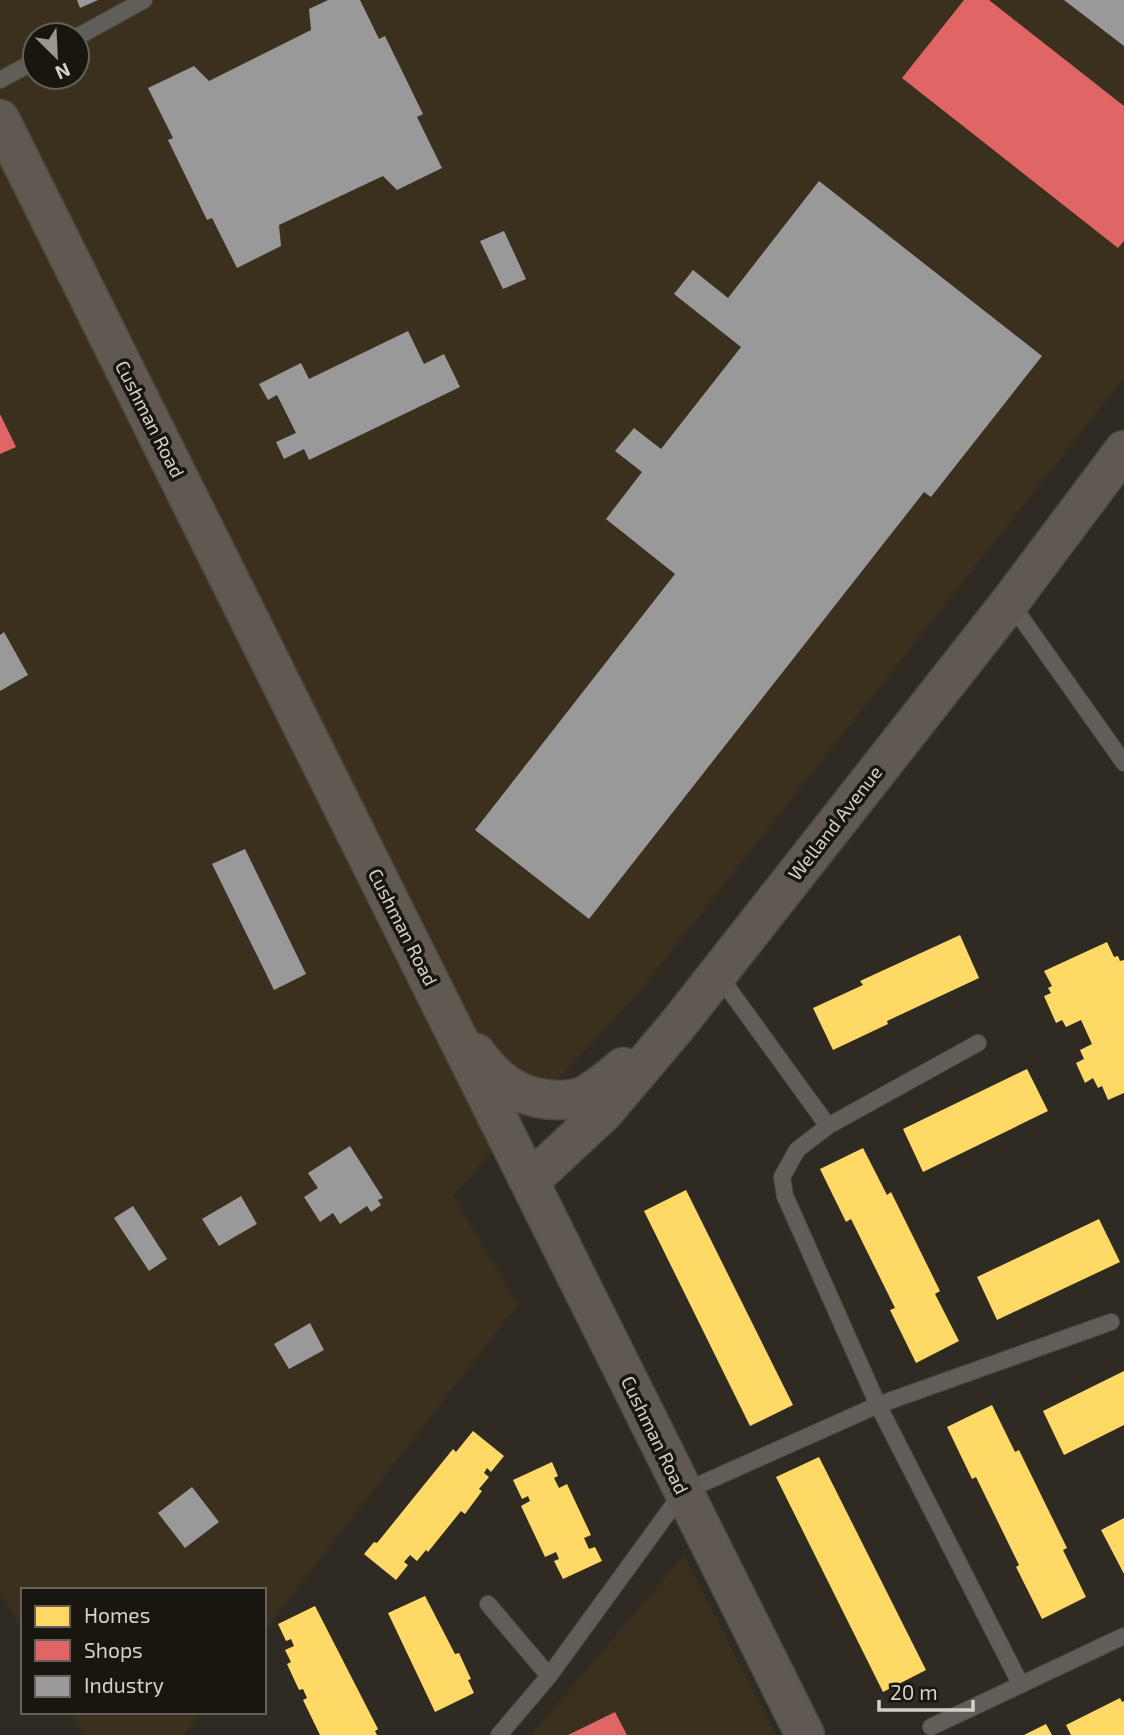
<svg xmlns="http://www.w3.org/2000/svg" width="1124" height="1735" font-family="'Exo 2',sans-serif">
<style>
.built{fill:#3a301d;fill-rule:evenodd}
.homes{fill:#ffd966}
.shops{fill:#e06666}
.industry{fill:#999}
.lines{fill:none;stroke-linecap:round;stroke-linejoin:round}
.lane-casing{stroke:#4c4941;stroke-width:18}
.secondary-casing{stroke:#4c4941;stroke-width:41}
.lane{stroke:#615d58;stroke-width:16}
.secondary{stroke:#5f5951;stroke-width:38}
.labels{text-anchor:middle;stroke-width:7;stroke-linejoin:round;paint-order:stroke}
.street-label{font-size:19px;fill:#d6d1c8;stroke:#19150f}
</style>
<rect width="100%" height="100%" fill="#2f2b23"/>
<path class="built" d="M0,0H1124V378L644,986L453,1195L518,1305L264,1631V1590H23V1631L0,1593ZM35,35H77V77H35Z
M684,1555L776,1735H531Z
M71,1712H202L184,1735H84Z"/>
<path class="homes" d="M960,935L979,978L887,1021L888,1024L833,1050L813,1008L863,985L860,981Z
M1107,942L1114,957L1118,956L1120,961L1124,960V1093L1108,1100L1102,1086L1098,1088L1093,1078L1085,1083L1076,1063L1084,1059L1080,1050L1092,1044L1081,1020L1066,1027L1062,1020L1056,1023L1044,996L1051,993L1048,988L1052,986L1044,971Z
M1027,1069L1048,1111L923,1172L903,1129Z
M863,1148L887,1195L891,1192L940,1291L935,1294L959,1341L916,1363L890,1310L895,1308L851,1219L846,1222L820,1169Z
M686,1190L793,1405L750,1426L644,1211Z
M1099,1219L1120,1262L997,1320L977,1277Z
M1124,1371V1425L1064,1455L1043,1411Z
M992,1405L1015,1452L1019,1450L1067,1548L1063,1550L1086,1597L1042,1619L1016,1567L1019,1565L976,1477L972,1479L947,1427Z
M473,1431L504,1456L491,1472L487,1468L484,1473L489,1477L479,1489L482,1491L465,1514L461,1511L428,1552L426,1550L417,1561L410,1555L404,1562L408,1565L396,1580L364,1554L374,1542L377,1543L453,1449L456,1452Z
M819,1457L926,1670L883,1692L776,1477Z
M552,1462L558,1476L554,1478L559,1488L567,1484L591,1535L584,1538L589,1549L595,1547L602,1561L563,1579L554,1561L559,1559L556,1552L545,1557L521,1506L530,1501L528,1496L522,1499L513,1480Z
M1124,1518V1574L1101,1530Z
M425,1596L455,1654L459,1653L471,1679L468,1680L474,1693L435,1712L388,1613Z
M315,1606L378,1729L375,1731L377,1735H320L303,1700L307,1698L303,1689L299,1690L287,1664L291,1662L285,1650L294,1646L291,1639L286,1641L278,1624Z
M1120,1698L1122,1702L1124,1701V1735H1071L1066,1725Z
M1046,1724L1052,1735H1024Z"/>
<path class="shops" d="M964,0H989L1124,106V241L1118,248L902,78Z
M0,414L16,447L0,454Z
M615,1712L627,1735H568Z"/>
<path class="industry" d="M77,0H98L80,8Z
M328,0H360L379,39L385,36L423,114L417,117L442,168L397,190L383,176L279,225L281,246L237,268L212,218L207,220L168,140L173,138L148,88L194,66L209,81L311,30L309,9Z
M1064,0H1124V46Z
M819,181L1042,356L931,497L924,492L589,919L475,830L675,574L606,519L642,472L615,451L634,428L661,449L741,347L674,294L693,270L728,298Z
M504,231L526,279L503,289L480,241Z
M408,331L424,364L444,354L460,387L309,460L304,449L284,459L276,442L296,433L277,395L268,400L259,384L301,363L309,379Z
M4,632L28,675L0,691V635Z
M245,849L306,974L274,990L212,864Z
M350,1146L383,1198L378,1200L381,1205L371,1212L367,1206L340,1224L333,1213L320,1222L304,1197L318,1188L308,1173Z
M241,1196L257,1224L219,1246L202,1219Z
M133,1206L167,1259L149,1271L114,1218Z
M310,1323L324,1350L289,1369L274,1344Z
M192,1487L219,1522L185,1548L158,1513Z"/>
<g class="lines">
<g class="lane-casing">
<path id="lane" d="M77,37L144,0
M0,80L35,61
M1010,602L1124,763
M717,973L828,1126
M978,1043L828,1126L797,1150L782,1177L785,1196L878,1405L1021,1685
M488,1604L549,1676
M931,1727L1124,1636
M499,1735L549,1676L683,1492L878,1405L1111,1322"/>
</g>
<g class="secondary-casing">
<path id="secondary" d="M0,119L805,1735
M476,1053C497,1082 520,1099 556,1100C565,1100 576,1099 583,1096C598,1089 611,1077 623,1067
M530,1181L604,1112L676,1027L1010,602L1124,450"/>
</g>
<use href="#lane" class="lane"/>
<use href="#secondary" class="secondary"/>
</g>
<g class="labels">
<g class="street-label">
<text transform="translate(150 419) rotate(63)" y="7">Cushman Road</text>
<text transform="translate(835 823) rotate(-52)" y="7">Welland Avenue</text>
<text transform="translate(403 927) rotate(63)" y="7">Cushman Road</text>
<text transform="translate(655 1435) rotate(64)" y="7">Cushman Road</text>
</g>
</g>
<rect x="21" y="1588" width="245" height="126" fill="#19150f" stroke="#656059" stroke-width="2"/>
<rect x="35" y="1606" width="35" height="21" fill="#ffd966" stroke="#656059" stroke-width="2"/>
<text x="84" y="1623" font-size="21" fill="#d6d1c8">Homes</text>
<rect x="35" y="1640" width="35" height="21" fill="#e06666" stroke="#656059" stroke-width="2"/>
<text x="84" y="1658" font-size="21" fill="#d6d1c8">Shops</text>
<rect x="35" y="1676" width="35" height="21" fill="#999999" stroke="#656059" stroke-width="2"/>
<text x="84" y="1693" font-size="21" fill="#d6d1c8">Industry</text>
<g transform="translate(56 56) rotate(156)"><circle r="33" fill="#19150f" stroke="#656059" stroke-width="2"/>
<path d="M0-5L12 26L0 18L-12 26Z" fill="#9c978e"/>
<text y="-10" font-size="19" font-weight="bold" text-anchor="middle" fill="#d6d1c8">N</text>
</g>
<path d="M879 1700v10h94v-10" fill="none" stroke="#d6d1c8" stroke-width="3.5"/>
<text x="890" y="1700" font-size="21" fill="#d6d1c8" stroke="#19150f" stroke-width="5" paint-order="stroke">20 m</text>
</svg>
